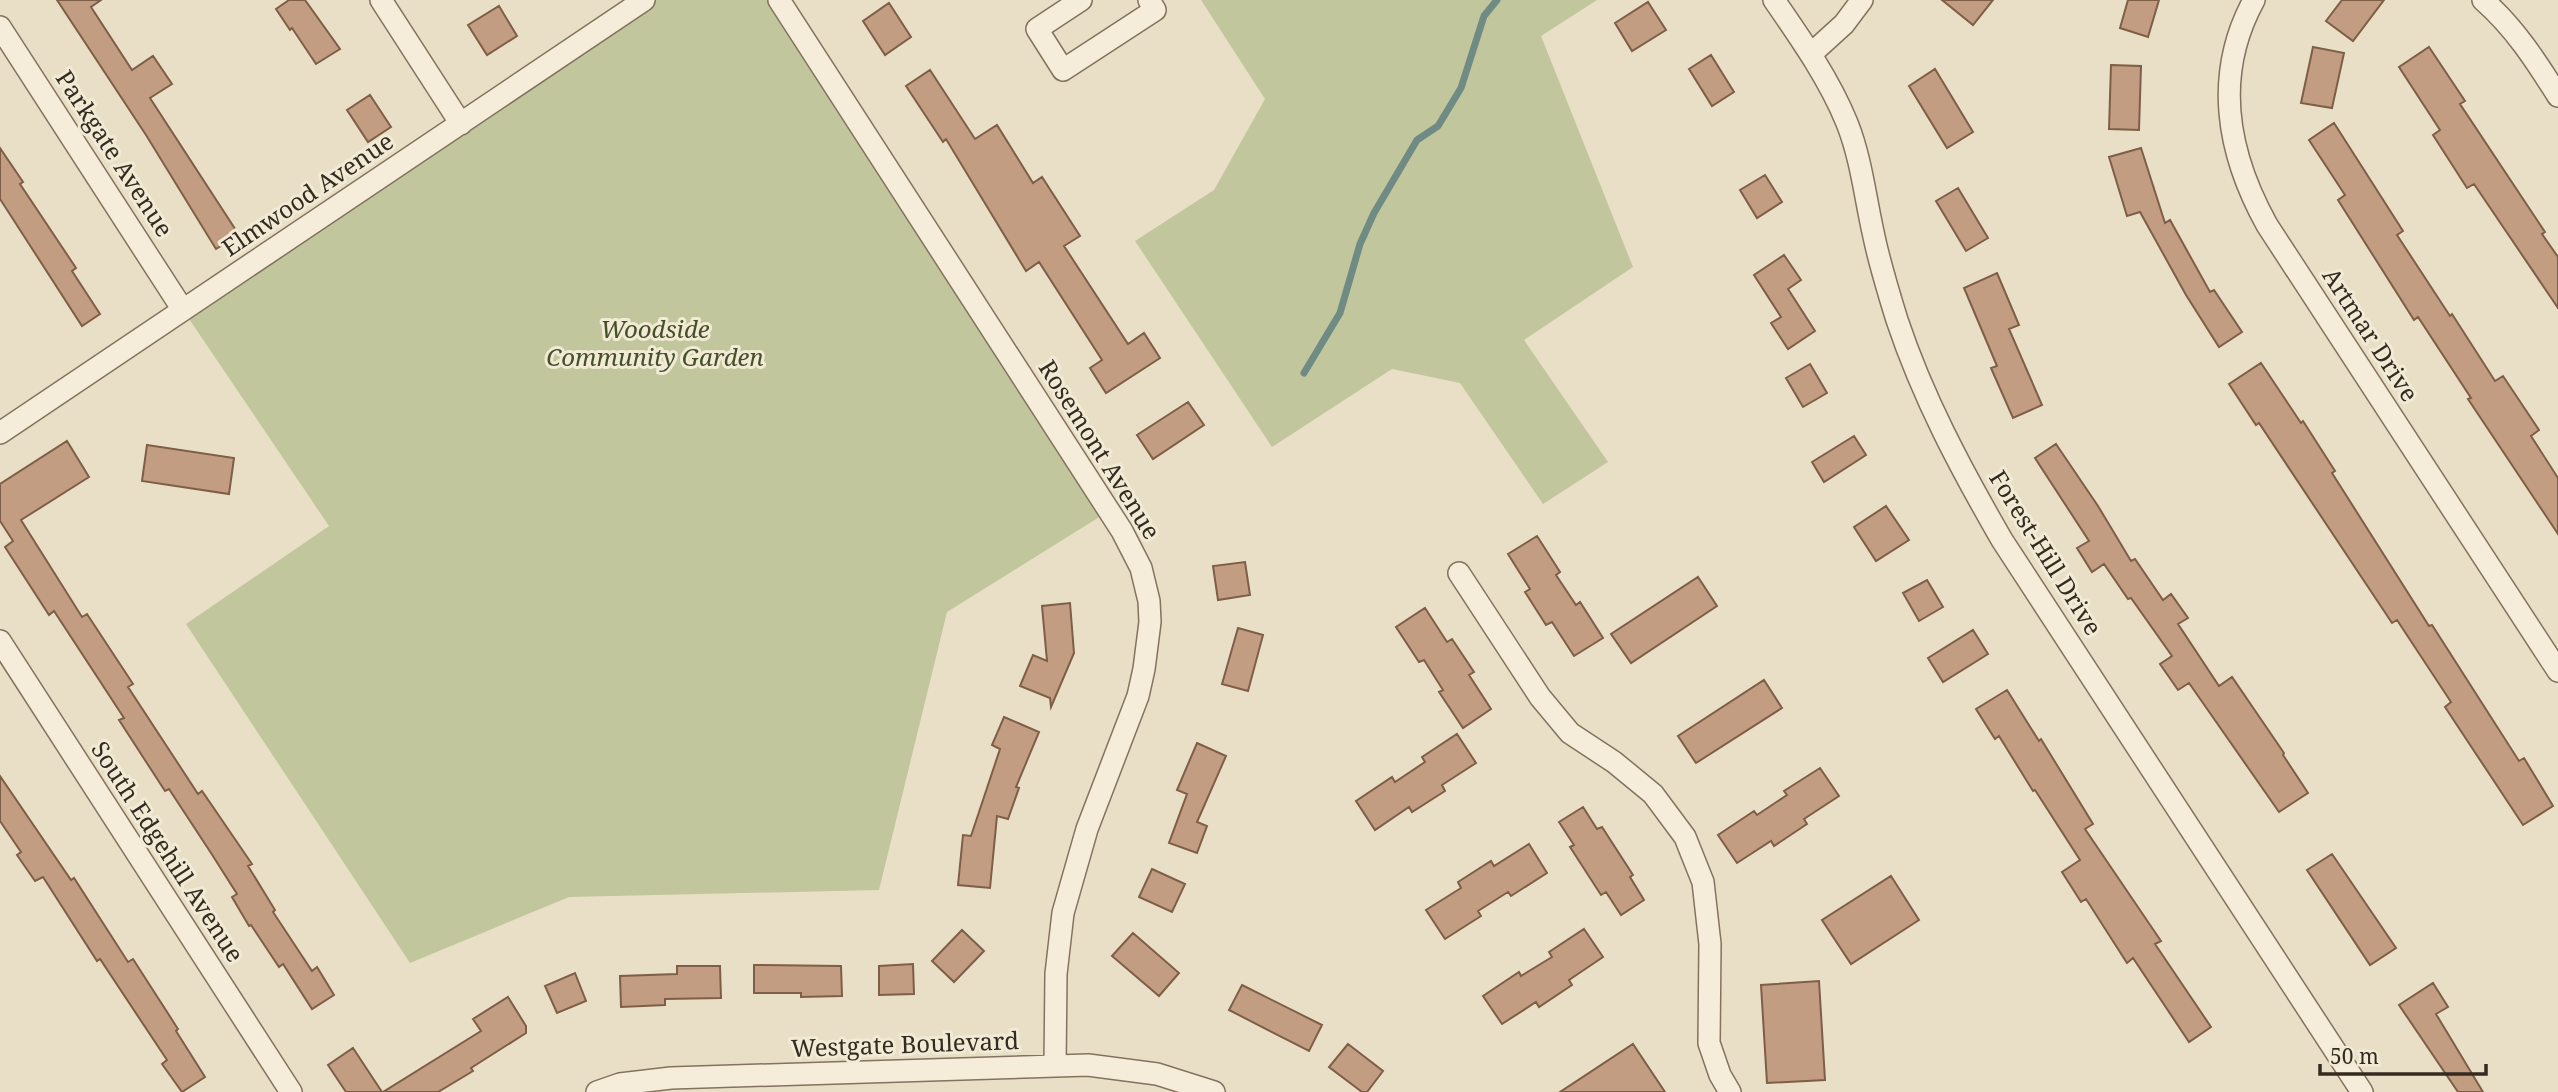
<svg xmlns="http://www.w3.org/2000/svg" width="2558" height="1092" font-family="'Noto Serif',serif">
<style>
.green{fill:#c1c69c}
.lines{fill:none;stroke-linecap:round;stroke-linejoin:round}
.stream{stroke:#6f8b84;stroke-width:7}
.building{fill:#c39d81;stroke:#7f5e47;stroke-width:2}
.street-casing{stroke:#83725e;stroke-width:24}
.street{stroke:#f5edd9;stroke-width:21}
.labels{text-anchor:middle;stroke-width:6;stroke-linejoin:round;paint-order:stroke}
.street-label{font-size:24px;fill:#352a20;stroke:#f1ead5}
.park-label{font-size:24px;font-style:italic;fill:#454f29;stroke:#f1ead5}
</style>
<rect width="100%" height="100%" fill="#e9dfc7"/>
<path class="green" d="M644,0H779L1109,511L947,612L879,890L569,897L410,963L186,624L329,526L183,310Z
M1201,0H1597L1541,36L1633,267L1524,340L1608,462L1543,504L1460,383L1392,369L1272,447L1135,241L1214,190L1265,99Z"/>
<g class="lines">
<path class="stream" d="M1304,373L1340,313L1360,244L1374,213L1417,140L1438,126L1461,88L1484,16L1497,0"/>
</g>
<path class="building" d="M57,0H101L91,7L132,70L153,56L172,84L150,98L239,235L216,249L146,135Z
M289,0H305L340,49L316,64L292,28L290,30L276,9Z
M1942,0H1993L1973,25Z
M2128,0H2159L2148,37L2120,28Z
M2342,0H2384L2353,41L2326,21Z
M1648,2L1666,30L1632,51L1615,23Z
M889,3L911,37L885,55L863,21Z
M499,6L517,36L487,55L468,25Z
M2313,47L2344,53L2332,108L2301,103Z
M2429,47L2465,101L2460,104L2545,232L2542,234L2558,257V308L2474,184L2467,188L2433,135L2440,130L2399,67Z
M1711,55L1734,92L1712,106L1689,69Z
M2111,65L2141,66L2139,130L2109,129Z
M1935,69L1973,132L1947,148L1909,86Z
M930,70L975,139L997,125L1033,183L1042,177L1080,236L1064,246L1128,344L1144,333L1160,358L1106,393L1090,368L1102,360L1039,262L1026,271L946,139L943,142L906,86Z
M370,95L391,127L368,142L347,110Z
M2334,123L2403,231L2397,235L2450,316L2452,314L2495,381L2503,376L2539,430L2531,436L2558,478V534L2468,399L2471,398L2418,317L2414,320L2338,200L2345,195L2309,140Z
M0,148L23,182L20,184L76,268L72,271L100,314L82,326L0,199Z
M2141,148L2165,223L2170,220L2210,292L2214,290L2242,332L2219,347L2186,295L2140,212L2127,216L2109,157Z
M1765,175L1782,202L1757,218L1740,190Z
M1958,188L1988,238L1966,251L1936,201Z
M1784,255L1801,280L1788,289L1815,331L1788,349L1771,323L1781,317L1754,275Z
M1997,273L2019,325L2009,329L2042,405L2013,418L1991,368L1997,366L1964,288Z
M2261,363L2301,423L2303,421L2335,471L2332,473L2429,626L2432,625L2519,761L2524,758L2553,806L2523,825L2445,707L2451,702L2397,620L2392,623L2259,423L2256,425L2229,384Z
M1810,364L1827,393L1803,407L1786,378Z
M1188,402L1204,425L1153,459L1137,435Z
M1854,436L1866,455L1824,482L1812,462Z
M67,441L89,477L21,520L82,617L87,614L133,684L128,687L198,794L202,791L252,864L248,866L275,910L273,912L312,971L317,967L334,995L312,1009L283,964L279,967L251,925L249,926L232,897L237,894L211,853L169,789L165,791L119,720L124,718L54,611L49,615L5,547L13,541L0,521V484Z
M2056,444L2098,506L2131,561L2135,559L2163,600L2171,594L2188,618L2178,624L2219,686L2232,677L2284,753L2283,755L2308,793L2279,812L2189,683L2178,690L2160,664L2172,656L2131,598L2128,599L2104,564L2092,572L2077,548L2089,541L2035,458Z
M147,445L234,458L229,494L142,481Z
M1886,506L1909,540L1876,561L1854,527Z
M1537,536L1560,572L1556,575L1576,605L1580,602L1603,638L1574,656L1552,622L1546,625L1525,592L1530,589L1508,554Z
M1245,562L1250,595L1218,600L1213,566Z
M1698,577L1717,606L1631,663L1611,634Z
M1927,580L1943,607L1919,621L1903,593Z
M1070,603L1074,653L1051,707L1050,698L1020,686L1033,655L1047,661L1042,606Z
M1425,608L1447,642L1452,639L1474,672L1469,675L1491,709L1463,728L1439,692L1443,690L1424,660L1419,662L1396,627Z
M1238,628L1263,635L1248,691L1222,684Z
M1973,630L1988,654L1943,682L1928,658Z
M1764,680L1782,708L1696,763L1678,736Z
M2007,690L2039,741L2041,739L2093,824L2085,829L2161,941L2155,944L2211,1027L2189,1042L2133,958L2127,963L2086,899L2081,902L2062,872L2080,860L2035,790L2033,791L1999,736L1995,739L1976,709Z
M1004,717L1039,732L1016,787L1019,788L1008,819L997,816L990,888L958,885L963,835L971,836L1000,749L992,745Z
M1457,734L1476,763L1442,785L1445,791L1412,812L1409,807L1375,830L1356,801L1392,777L1395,782L1425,762L1422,757Z
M1197,743L1226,756L1197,822L1207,826L1197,853L1169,843L1187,794L1177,790Z
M1820,768L1839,796L1804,819L1807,824L1774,846L1771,841L1737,863L1718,835L1754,811L1757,815L1787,795L1784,791Z
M0,776L71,880L74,878L128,962L133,959L178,1029L176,1031L205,1077L182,1092L162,1064L167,1060L100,959L97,961L43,877L35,881L17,855L21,852L0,821Z
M1583,807L1597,829L1602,827L1633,875L1630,877L1644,900L1621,915L1606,892L1601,895L1570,847L1574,845L1559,822Z
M1529,844L1547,873L1511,896L1508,892L1478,911L1481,916L1445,939L1426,910L1461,888L1458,882L1491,861L1494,866Z
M2332,854L2396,948L2370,965L2307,870Z
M1152,869L1185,884L1172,912L1139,897Z
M1891,876L1919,920L1851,964L1822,920Z
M1584,929L1603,957L1569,980L1572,985L1539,1007L1536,1002L1502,1024L1483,996L1519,972L1521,976L1552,957L1549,952Z
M962,930L984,951L954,982L932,961Z
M1133,933L1179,973L1159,996L1112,956Z
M913,964L914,994L879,995V966Z
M754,965L841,966L842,996L801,997V993H754Z
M677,966H720L721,998L665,999V1005L621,1007L620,976L677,974Z
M575,973L586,1001L557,1013L545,986Z
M1819,981L1825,1080L1767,1083L1761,985Z
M2433,983L2448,1007L2436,1014L2483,1092H2458L2399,1005Z
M1242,985L1322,1025L1309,1051L1229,1010Z
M508,997L526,1026V1033L471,1068L473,1071L438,1092H383L481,1031L473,1019Z
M1348,1044L1383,1071L1367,1092H1362L1329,1067Z
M1633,1044L1665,1092H1560Z
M353,1048L382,1092H346L328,1065Z"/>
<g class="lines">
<g class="street-casing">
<path id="street" d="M381,0L461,124
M779,0L1122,531L1141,568L1149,601L1150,622L1144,669L1138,696L1087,829L1063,913L1056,974L1055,1066
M1081,0L1037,29L1063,70L1155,10L1149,0
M1774,0C1801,39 1829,79 1847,123C1861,158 1865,196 1873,232C1879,262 1888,291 1897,320C1923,398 1961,469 2002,540L2362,1092
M2254,0C2213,75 2227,153 2267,225L2558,671
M2483,0C2514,27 2536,61 2558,96
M0,27L183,310
M1811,54L1844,24L1862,0
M0,433L644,0
M1459,573L1540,697L1570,733L1614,762L1653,794L1685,837L1703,882L1710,944L1709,1043L1720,1075L1730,1092
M0,641L291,1092
M597,1092L620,1084L671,1078L1088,1065L1157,1074L1214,1092"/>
</g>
<use href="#street" class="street"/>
</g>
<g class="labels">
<g class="street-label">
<text transform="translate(114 154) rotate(57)" y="8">Parkgate Avenue</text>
<text transform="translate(308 195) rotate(-34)" y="8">Elmwood Avenue</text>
<text transform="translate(2370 335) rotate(57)" y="8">Artmar Drive</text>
<text transform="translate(1099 450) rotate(58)" y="8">Rosemont Avenue</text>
<text transform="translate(2045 553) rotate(58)" y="8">Forest-Hill Drive</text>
<text transform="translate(167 852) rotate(57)" y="8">South Edgehill Avenue</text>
<text transform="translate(905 1045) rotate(-2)" y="8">Westgate Boulevard</text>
</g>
<g class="park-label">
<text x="655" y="338">Woodside<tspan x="655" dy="28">Community Garden</tspan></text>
</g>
</g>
<path d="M2320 1064v10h166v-10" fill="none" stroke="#352a20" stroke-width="3.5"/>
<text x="2330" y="1064" font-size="21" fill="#352a20" stroke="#f1ead5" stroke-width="5" paint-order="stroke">50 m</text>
</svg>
